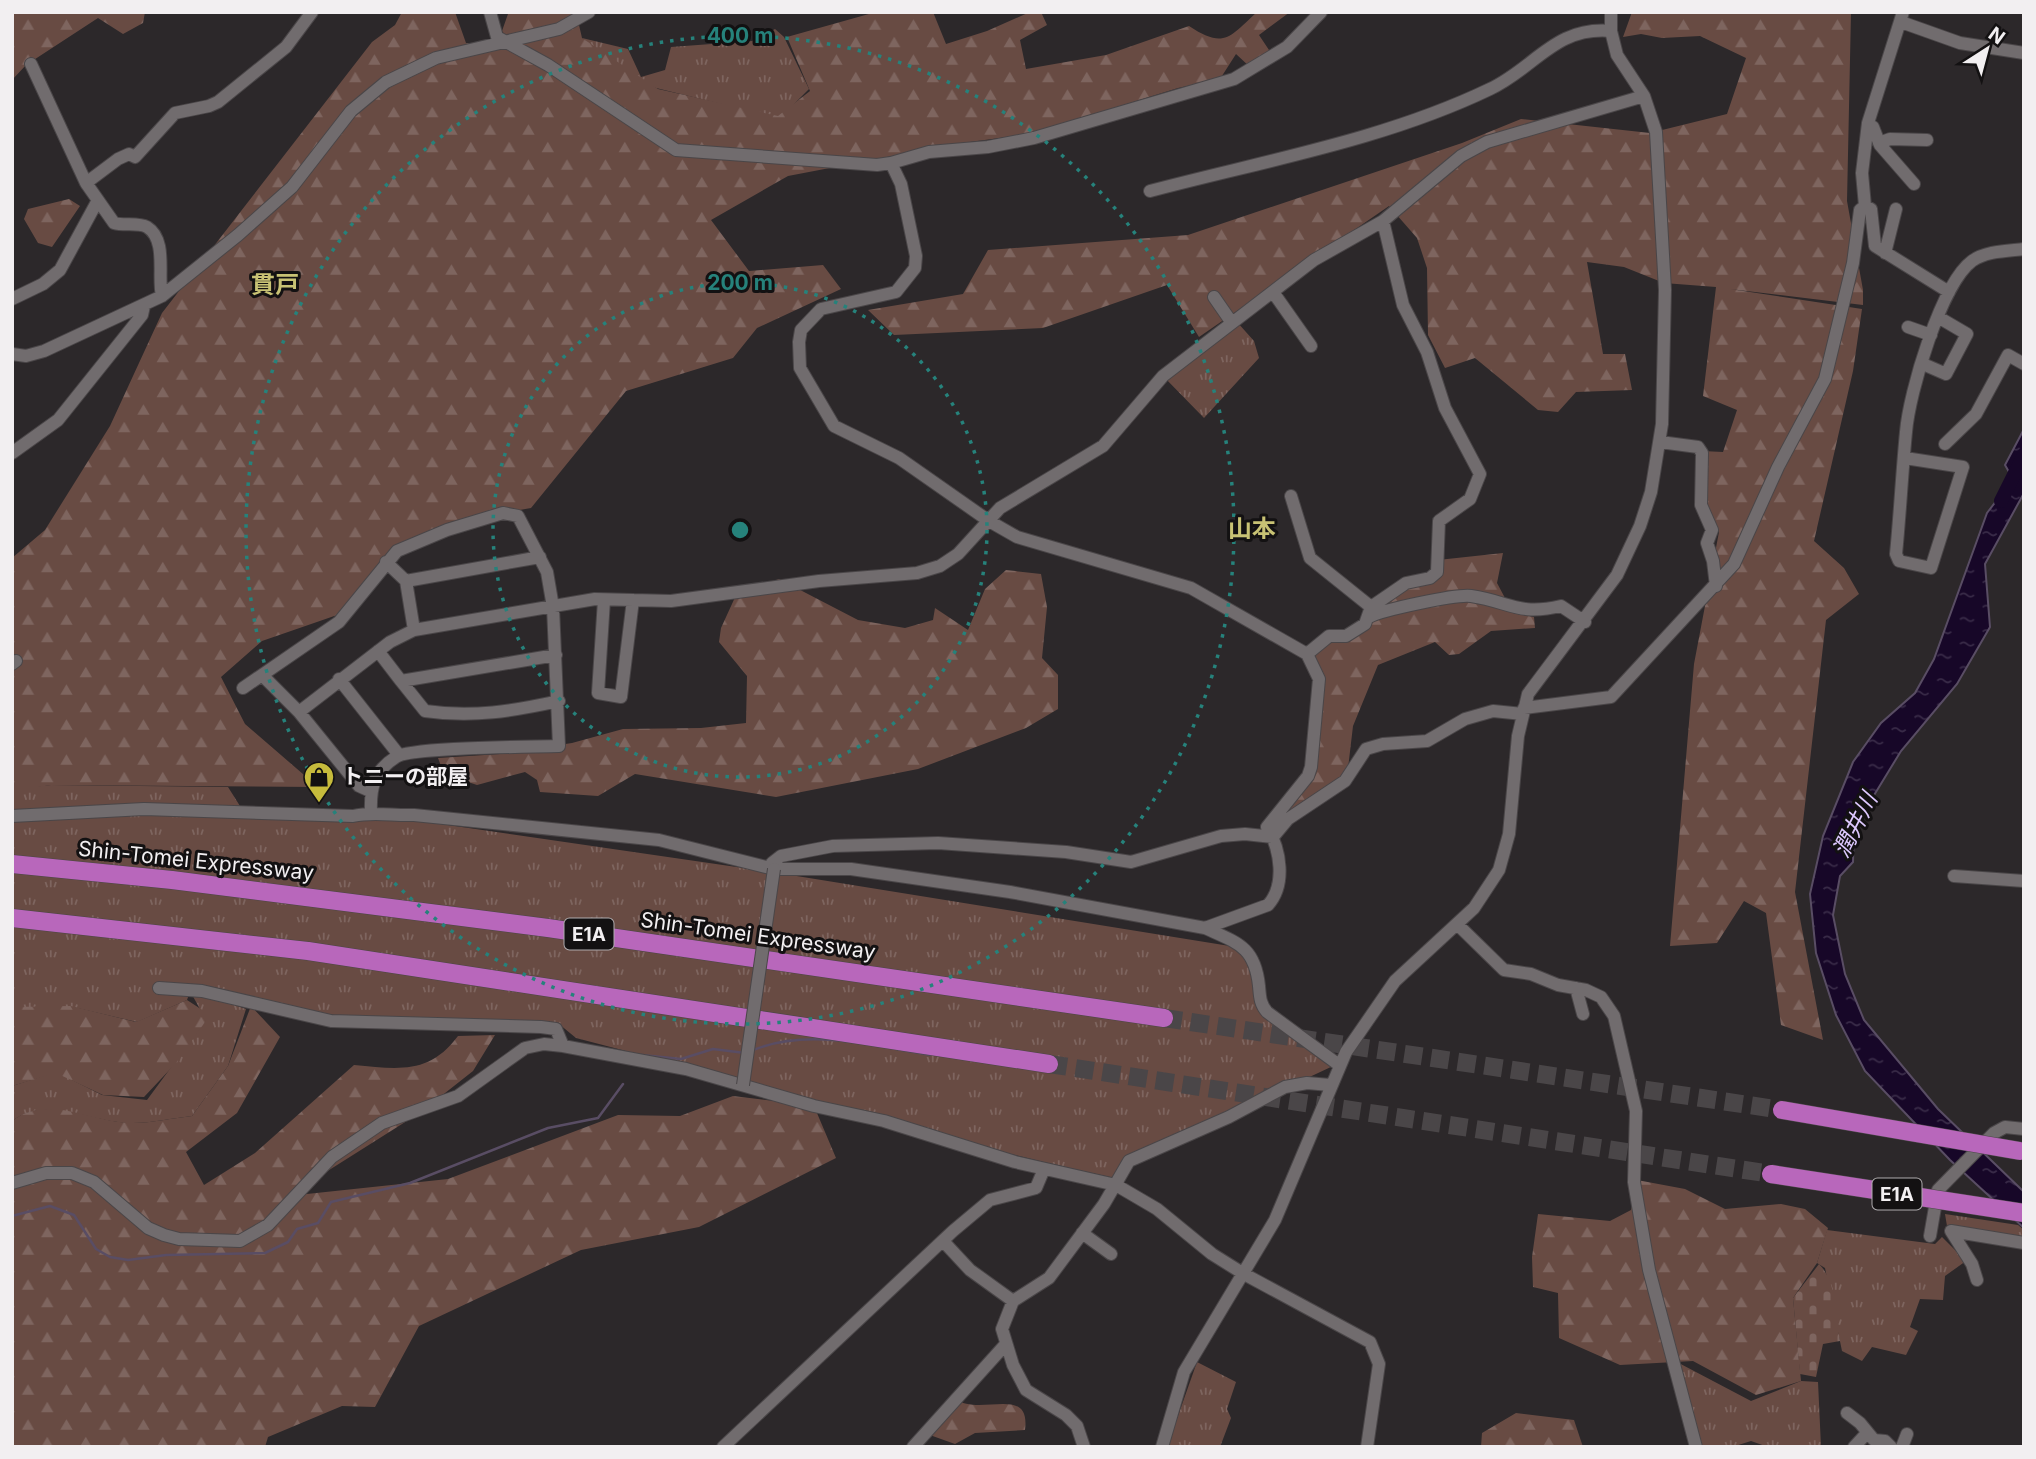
<svg xmlns="http://www.w3.org/2000/svg" width="2036" height="1459" font-family="Inter,'Noto Sans JP',sans-serif">
<style>
.grass{fill:url(#grass-tufts)}
.forest{fill:url(#forest-firs)}
.cemetery{fill:url(#cemetery-stones)}
.water{fill:url(#water-ripples);stroke:#594d64;stroke-width:2}
.lines{fill:none;stroke-linecap:round;stroke-linejoin:round}
.stream{stroke:#594d64;stroke-width:2.5}
.river{stroke:#170728;stroke-width:14}
.highway-tunnel{stroke:#4a4648;stroke-width:18;stroke-dasharray:18 9;stroke-linecap:butt}
.minor-casing{stroke:#4a4648;stroke-width:14}
.highway-casing{stroke:#4a4648;stroke-width:19}
.minor{stroke:#716c6e;stroke-width:12}
.highway{stroke:#b867bb;stroke-width:18}
.minor-bridge-casing{stroke:#4a4648;stroke-width:14;stroke-linecap:butt}
.highway-bridge-casing{stroke:#4a4648;stroke-width:19;stroke-linecap:butt}
.minor-bridge{stroke:#716c6e;stroke-width:12}
.highway-bridge{stroke:#b867bb;stroke-width:18}
.ring{fill:none;stroke:#26827b;stroke-width:3.5;stroke-dasharray:3.5 7}
.labels{text-anchor:middle;stroke-width:6;stroke-linejoin:round;paint-order:stroke}
.shield{fill:#131112;stroke:#afacae;stroke-width:2}
.shield-label{font-size:19px;font-weight:bold;fill:#f2eff1}
.poi-label{font-size:21px;font-weight:bold;fill:#f2eff1;stroke:#131112;text-anchor:start}
.street-label{font-size:21px;fill:#f2eff1;stroke:#131112}
.water-label{font-size:23px;font-style:italic;fill:#ddc8fe;stroke:#131112}
.quarter-label{font-size:24px;font-weight:bold;fill:#c8c274;stroke:#131112}
.centre{fill:#26827b;stroke:#131112;stroke-width:3.5}
.ring-label{font-size:21px;text-anchor:middle;font-weight:bold;fill:#26827b;stroke:#131112;stroke-width:6;stroke-linejoin:round;paint-order:stroke}
</style>
<defs>
<pattern id="grass-tufts" width="24" height="20" patternUnits="userSpaceOnUse" patternTransform="scale(1.75)"><rect width="24" height="20" fill="#684b43"/><path d="M3 7l-1-3M5 7V3M7 7l1-3M15 17l-1-3M17 17v-4M19 17l1-3" fill="none" stroke="#7e655f"/></pattern>
<pattern id="forest-firs" width="22" height="20" patternUnits="userSpaceOnUse" patternTransform="scale(1.75)"><rect width="22" height="20" fill="#684b43"/><path d="M5 1l3.5 6h-7zM16 11l3.5 6h-7z" fill="#7e655f"/></pattern>
<pattern id="cemetery-stones" width="16" height="16" patternUnits="userSpaceOnUse" patternTransform="scale(1.75)"><rect width="16" height="16" fill="#684b43"/><path d="M2 7V4a2 2 0 0 1 4 0v3zM10 15v-3a2 2 0 0 1 4 0v3z" fill="#7e655f"/></pattern>
<pattern id="water-ripples" width="26" height="14" patternUnits="userSpaceOnUse" patternTransform="scale(1.75)"><rect width="26" height="14" fill="#170728"/><path d="M2 4q2-2 4 0t4 0M15 11q2-2 4 0t4 0" fill="none" stroke="#392b48"/></pattern>
</defs>
<rect width="100%" height="100%" fill="#2c282a"/>
<path class="grass" d="M775,29L784,37L809,89L780,118L656,88L626,73L582,38L628,49L641,77L665,70L671,47L752,41Z
M1237,322L1254,341L1259,358L1204,418L1163,376Z
M51,785L228,787L245,814L379,815L778,873L1242,948L1260,996L1333,1066L1137,1158L1119,1179C936,1140 757,1084 576,1038L559,1024L346,1017L197,992L246,1009L228,1066L192,1116C173,1118 152,1123 133,1123C95,1124 47,1094 12,1121V1086L56,1072L102,1095L147,1100L206,1020L190,991L187,1000L137,1022L73,1007H12V789Z
M1945,1214L2018,1225L2024,1230V1240L1947,1226Z
M1827,1230L1935,1244L1942,1237L1966,1261L1945,1276L1943,1300L1920,1299L1910,1327L1918,1331L1906,1355L1872,1347L1862,1361L1842,1351L1825,1268L1817,1263Z
M1675,1361L1751,1401L1801,1381L1818,1382L1821,1447H1768L1751,1441L1732,1447H1702Z
M1197,1362L1236,1382L1227,1409L1231,1418L1220,1447H1167Z"/>
<path class="forest" d="M12,12H145L143,23L123,34L98,18L26,65L12,80Z
M402,12H455L466,43L500,46L521,55L502,31L508,14L576,12L582,38L658,89L778,116L810,91L787,37L876,12H933L946,44L987,31L1030,12H1041L1047,25L1020,40L1026,69L1106,55L1189,26C1224,49 1229,38 1257,12H1290L1259,35L1271,53L1250,67L1236,54L1220,79L1178,88L1030,134L955,144L788,176L711,220L749,271L823,265L841,289L757,328L733,358L626,391L531,508L450,522L392,547L340,614L262,641L221,677L245,724L318,787L51,785L12,791V558L45,530L110,426L162,313L372,42L395,25Z
M1632,12H1851L1847,201L1863,290V305L1730,289L1862,309L1853,371L1814,541L1844,568L1859,594L1826,620L1795,892L1823,1040L1781,1025L1766,913L1744,901L1717,943L1670,946L1694,664L1719,532L1705,500L1702,451L1723,452L1737,410L1703,396L1716,287L1664,283L1624,267L1587,262L1603,354H1625L1632,390L1576,392L1558,412L1538,410L1475,358L1445,368L1428,335L1427,268L1417,238L1389,206L1199,337L1167,285L1043,328L894,335L868,310L963,294L988,250L1188,235L1462,143L1521,119L1650,133L1727,114L1746,58L1700,36L1662,38L1641,34L1623,37Z
M69,199L80,206L52,247L38,243L24,219L28,209Z
M1503,553L1497,583L1513,613L1534,617L1535,628L1491,631L1459,654L1449,655L1435,642L1378,665L1353,726L1347,777L1271,823L1311,767L1319,679L1307,654L1346,636L1389,595L1437,572L1438,560Z
M1006,570L1041,574L1047,607L1042,658L1058,675V709L1026,728L918,769L776,797L635,774L598,796L540,792L537,780L525,772L477,785L444,774L438,758L500,754L572,743L623,729L701,728L746,723L747,676L719,642L721,628L737,593L779,579L858,620L905,628L933,620L935,608L968,630L985,589Z
M187,1000L210,1015L176,1063L144,1097L103,1095L56,1073L12,1086V1007L71,1006L136,1022Z
M251,1006L280,1037L237,1113L186,1152L204,1185L255,1153L354,1065C398,1069 429,1075 458,1036L495,1035L473,1071L421,1112L288,1196L448,1179L618,1115L680,1116L733,1096L814,1106L836,1158L699,1227L581,1250L419,1326L375,1407L342,1406L268,1437L265,1447H12V1121C48,1093 93,1123 132,1123C152,1123 173,1118 192,1116L228,1066Z
M1637,1180L1685,1189L1725,1209L1781,1204L1805,1209L1828,1228L1817,1263L1793,1298L1801,1381L1756,1395L1693,1361L1620,1365L1559,1338L1558,1293L1533,1287L1532,1257L1538,1214L1610,1221L1631,1210Z
M955,1399C980,1417 1031,1384 1025,1430L975,1433L955,1444L927,1434Z
M1516,1413L1574,1420L1583,1447H1481L1482,1433Z"/>
<path class="cemetery" d="M1819,1264C1837,1282 1836,1317 1840,1341L1823,1344L1816,1377L1800,1374L1793,1298Z"/>
<path class="water" d="M2024,429V493L1985,564L1990,627L1957,684L1901,751L1854,828L1853,862L1840,876L1833,915L1845,974L1864,1020L1938,1109L2024,1192V1228L1950,1160L1865,1071L1836,1015L1816,953L1810,894L1823,836L1853,762L1881,723L1915,693L1934,659L1987,513L2013,479L2005,465Z"/>
<g class="lines">
<path class="stream" d="M751,1051C807,1027 873,1046 930,1055
M642,1055L681,1059L713,1049L745,1053
M12,1216L50,1206L74,1215L96,1249L110,1257L128,1260L166,1255L265,1253L288,1242L297,1229L318,1223L331,1202L410,1183L548,1128L598,1118L623,1084"/>
<path class="river" d="M2001,501L2024,455"/>
<path class="highway-tunnel" d="M1164,1018L1782,1110
M1049,1064L1771,1174"/>
<g class="minor-casing">
<path id="minor" d="M1901,22L1960,43L2024,53
M31,64L86,183L118,159L129,154L135,157L175,113L209,106L218,102L286,47L312,12
M1868,124L1873,127L1880,145L1914,184
M1879,143L1890,139L1927,140
M891,163L929,152L988,147L1034,138L1234,79L1287,47L1321,12
M86,183L114,223C124,226 138,222 147,227C168,240 157,277 162,296
M1150,191C1263,161 1384,140 1490,89C1535,68 1555,26 1611,31
M1865,206L1871,209L1875,246L1949,292
M1885,253L1896,209
M1273,292L1311,346
M1214,297L1232,323
M12,299L43,284L60,270L98,200
M1908,327L1931,335
M12,354L26,356L44,351L162,296L238,235L292,187L351,111L386,82L436,58L559,29L589,12
M1923,364L1946,374L1967,334L1938,317
M1660,442L1698,447L1702,453L1701,505L1712,530L1707,543L1713,561L1716,586
M1945,444L1976,414L2008,355L2024,364
M12,453L58,420L142,315L144,306
M1905,458L1963,467L1931,568L1899,561L1896,554C1900,514 1902,473 1906,432C1909,393 1941,284 1972,261C1986,251 2007,251 2024,249
M1291,496L1310,558L1371,607L1365,624L1346,636H1329L1307,654
M386,562L406,581L414,630
M406,581L540,557
M604,600L598,693L621,697L633,600
M1371,607L1406,583L1430,578L1437,572L1439,521L1470,499L1480,474L1445,408L1427,352L1403,305L1383,221
M1369,617C1381,610 1457,594 1471,596C1511,602 1518,616 1561,606L1585,622
M378,651L401,681L556,655
M12,664L16,661
M262,675L299,712L359,786L370,791
M339,679L399,755
M401,681L425,711C473,718 513,711 559,701
M243,688L339,622L397,551L447,530L503,513L518,516L547,572L553,607L559,746C533,747 411,747 396,757C374,771 370,787 371,812
M1524,708L1611,697L1734,564L1778,467L1825,379L1853,263L1860,210L1865,206L1862,173L1868,123L1903,12
M299,712L390,642L414,630L595,599L671,601L819,581L917,573L940,566L958,554L1000,508L1103,446L1163,376L1314,260L1383,221L1461,156L1487,142L1644,96
M12,816L144,809L353,816C374,811 393,816 414,815L659,840L774,869H851L1010,892L1205,928L1268,905C1286,885 1281,850 1267,827L1308,776L1311,767L1319,679L1307,654L1191,588L1017,537L989,521L899,458L834,426L800,368L799,342L801,330L821,309L896,292L915,268L916,256L901,184L891,163L877,165L676,150L548,65L497,37L490,12
M774,869L772,863L781,856L833,846L938,843L1066,852L1131,862L1221,836L1245,834L1273,837L1288,819L1345,781L1366,749L1383,744L1427,741L1465,719L1493,711L1523,714
M1954,876L2024,881
M1457,924L1504,970L1531,974L1558,985L1586,990L1601,997L1614,1016L1636,1111L1634,1182L1649,1270L1696,1447
M1205,928C1238,943 1255,947 1259,986C1260,997 1260,1004 1267,1012L1339,1065
M159,988L202,991L331,1021L541,1027L556,1029L563,1046
M1576,988L1583,1014
M12,1183L46,1173H72L94,1182L148,1228L164,1235L179,1239L240,1241L268,1225L332,1157L382,1123L458,1096L525,1048L544,1044L563,1046L686,1069L814,1106L884,1121L1015,1162L1116,1185L1157,1209L1212,1254L1244,1274L1370,1342L1379,1364L1367,1447
M1082,1233L1111,1254
M1930,1236L1938,1190L1994,1133L2005,1127L2024,1129
M943,1241L970,1270L1013,1301
M1977,1280L1972,1264L1951,1231L2024,1243
M1847,1413L1860,1423L1874,1440L1885,1441L1891,1447
M723,1447L953,1231L990,1200L1036,1188L1044,1169
M913,1447L1005,1345
M1084,1447L1077,1426L1066,1415L1026,1390L1013,1365L1002,1329L1013,1301L1049,1278L1104,1204L1129,1161L1229,1117L1285,1087L1307,1083L1330,1085
M1162,1447L1184,1372L1275,1220L1346,1052L1395,981L1474,908L1499,870L1509,834L1518,736L1528,694L1617,575L1640,526L1651,492L1662,424L1665,290L1656,132L1644,96L1617,55L1611,31V12
M1854,1447L1867,1433
M1902,1447L1907,1434"/>
</g>
<g class="highway-casing">
<path id="highway" d="M12,864L172,880L548,928L1164,1018
M12,918L308,951L1049,1064"/>
</g>
<use href="#minor" class="minor"/>
<use href="#highway" class="highway"/>
<g class="minor-bridge-casing">
<path id="minor-bridge" d="M743,1085L774,869"/>
</g>
<g class="highway-bridge-casing">
<path id="highway-bridge" d="M1782,1110L2020,1151
M1771,1174L2024,1213"/>
</g>
<use href="#minor-bridge" class="minor-bridge"/>
<use href="#highway-bridge" class="highway-bridge"/>
</g>
<g class="ring">
<circle cx="740" cy="530" r="247"/>
<circle cx="740" cy="530" r="494"/>
</g>
<defs>
<g id="shop-pin" transform="scale(1.575)"><path d="M0 17L-7.5 6A9.5 9.5 0 1 1 7.5 6Z" fill="#c6bb3c" stroke="#131112"/><path d="M-5-2.5h2.3a2.7 3.5 0 0 1 5.4 0H5L5.5 6h-11ZM-1.5-2.5h3a1.5 2.3 0 0 0-3 0Z" fill="#111"/></g>
</defs>
<g fill-rule="evenodd">
<use href="#shop-pin" x="319" y="777"/>
</g>
<g class="labels">
<g class="shield">
<rect x="564.5" y="918.5" width="49" height="31" rx="5"/>
<rect x="1872.5" y="1178.5" width="49" height="31" rx="5"/>
</g>
<g class="shield-label">
<text x="589" y="941">E1A</text>
<text x="1897" y="1201">E1A</text>
</g>
<g class="poi-label">
<text x="342" y="784">トニーの部屋</text>
</g>
<g class="street-label">
<text transform="translate(196 861) rotate(6)" y="7">Shin-Tomei Expressway</text>
<text transform="translate(758 936) rotate(8)" y="7">Shin-Tomei Expressway</text>
</g>
<g class="water-label">
<text transform="translate(1855 825) rotate(-63)" y="8">潤井川</text>
</g>
<g class="quarter-label">
<text x="275" y="293">貫戸</text>
<text x="1252" y="537">山本</text>
</g>
</g>
<circle cx="740" cy="530" r="10" class="centre"/>
<g class="ring-label">
<text x="740" y="43">400 m</text>
<text x="740" y="290">200 m</text>
</g>
<rect width="2036" height="1459" fill="none" stroke="#f2eff1" stroke-width="28"/>
<g transform="translate(1987 49) rotate(36)" stroke="#131112" stroke-width="5" paint-order="stroke">
<path d="M0-5L12 26L0 18L-12 26Z" fill="#f2eff1"/>
<text y="-10" font-size="19" font-weight="bold" text-anchor="middle" fill="#f2eff1">N</text>
</g>
</svg>
